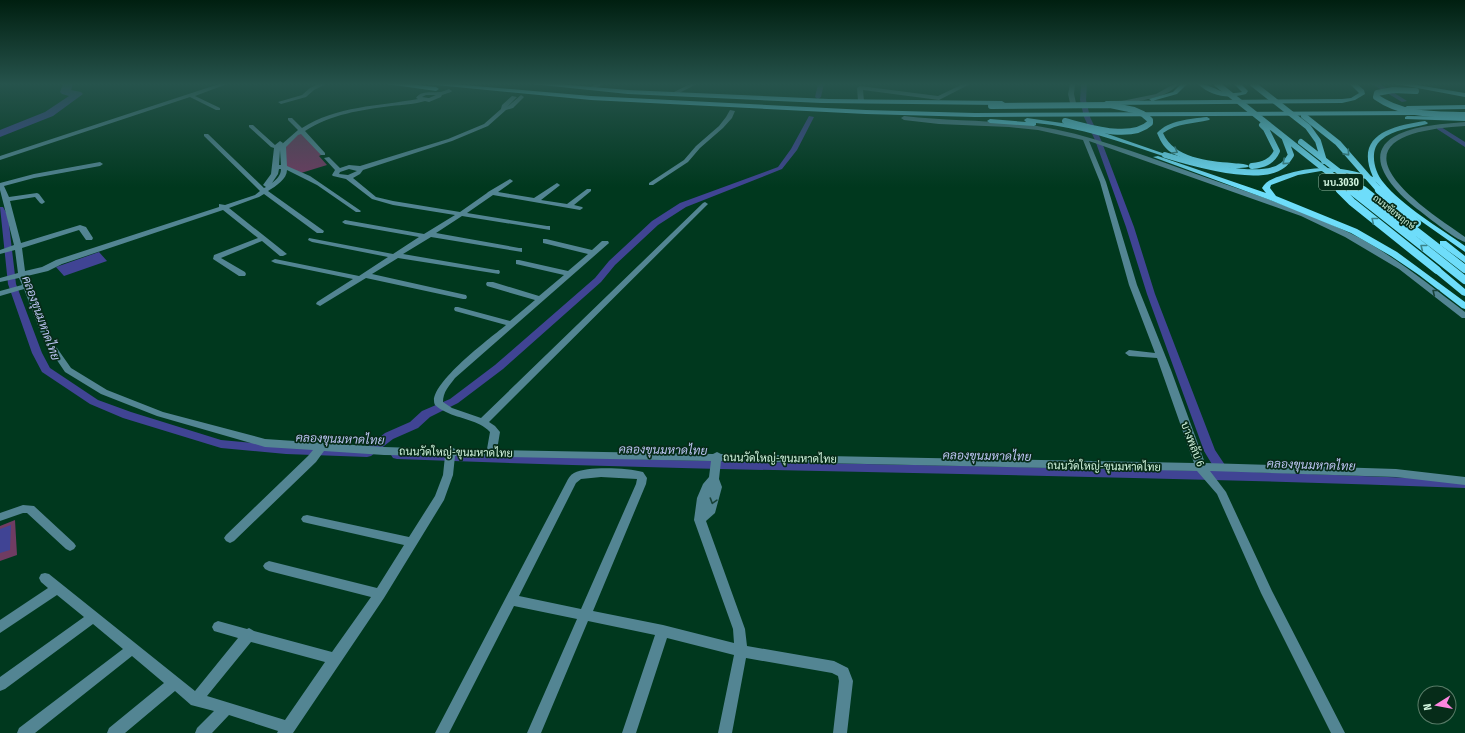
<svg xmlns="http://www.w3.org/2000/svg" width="1465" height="733" font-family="'Fira Sans Condensed',Sarabun,sans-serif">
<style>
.green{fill:#6f3c62}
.water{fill:#404494}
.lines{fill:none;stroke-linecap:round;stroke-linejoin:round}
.canal{fill:#404494;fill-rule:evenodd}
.river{fill:#404494;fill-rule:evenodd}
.minor{fill:#538593;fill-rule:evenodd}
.major{fill:#6eddfa;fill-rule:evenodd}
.major-bridge-far1{stroke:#6eddfa;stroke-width:6}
.major-bridge{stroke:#6eddfa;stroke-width:8}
.oneway{stroke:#3a848a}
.oneway2{stroke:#194238}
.labels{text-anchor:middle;stroke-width:3.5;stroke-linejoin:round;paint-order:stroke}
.far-street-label{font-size:9px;fill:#d0f2dc;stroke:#062c19}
.shield{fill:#062c19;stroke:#93b7a2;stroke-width:1}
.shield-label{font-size:10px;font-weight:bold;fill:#d0f2dc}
.street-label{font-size:11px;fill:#d0f2dc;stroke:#062c19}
.water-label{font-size:12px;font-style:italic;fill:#bbc3f0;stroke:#062c19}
</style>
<rect width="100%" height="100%" fill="#00381e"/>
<path class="green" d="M301,130L323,154L319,156L327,165L301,173L284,167L283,147Z
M15,520L17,555L0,561V526Z"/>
<path class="water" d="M99,252L107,261L64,276L56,267Z
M11,525L10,550L0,553V529Z"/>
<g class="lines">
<path class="canal" d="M818,84H824L821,97L818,99L815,97Z
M1081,84H1087L1086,100L1090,117L1101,140L1134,227L1155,294L1215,450L1229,471L1465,480V488C1109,474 753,473 397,459L393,458L391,455L393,452L397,451L664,460L1216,471L1204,451L1147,294L1126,227L1095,140L1084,117L1080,100Z
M1372,84H1380L1407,101L1402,102Z
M809,116L814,117L797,150L782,169L686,207L658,225L615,265L601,282L503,369L458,403L430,417L418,428L393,439L371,456L367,457L286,454L221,448L123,418L90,404L42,372L32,353L8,284L0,207H3L8,216L16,284L42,353L50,368L98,400L131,412L221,440L286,446L365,449L385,433L410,422L422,411L450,399L495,365L595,278L609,261L652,221L680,203L778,167L791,149Z
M1437,127H1441L1465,142V147L1437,129Z"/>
<path class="river" d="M63,84H73L71,90L81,92L83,94L53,116L0,137V130L45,112L69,96L62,94L60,92Z"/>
<path class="minor" d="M219,84H227L195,96L220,108V110H216L190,97L0,160V156Z
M319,84H326L314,90L306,97L281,104L278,102L302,95L310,88Z
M597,84H604L591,90L586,89Z
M690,84H697L675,95L670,94Z
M963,84H970L939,100L863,90L864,101L861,103L858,101L857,88L860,86L938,96Z
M1070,84H1075L1074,94L1076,103L1073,105L1070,103L1068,94Z
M1174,84H1179C1164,100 1140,100 1120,104L1117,102L1156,94Z
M449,89L452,91L451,92L442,95L441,97L429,102L425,101C415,104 402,105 391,106C361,110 331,114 305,131L325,153V155H321L301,134L298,135L286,147L287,166L310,176L361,211L360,212H356L317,185L287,170C287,179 276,186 268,191L324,231L323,233H317L264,194L259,197L229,208L287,254L283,256H280L262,241L221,258L245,272L246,274L245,276H239L213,259L214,255L258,238L223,210L62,264L48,271L27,276L52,341L71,368L107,390L163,412L265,439L384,447L447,449L451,447L455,449H487L490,432C479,420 460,419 446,412C442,410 438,408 435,405C425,386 492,337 506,325L455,311L454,309L455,307H458L510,321L535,300L487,286L486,284L487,282H493L539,296L564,275L516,264V260H519L568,271L588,254L543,243V239H546L592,250L602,241H608L609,243L455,378C449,386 443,392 443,402L452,408L481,418L703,203L705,202L708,204L707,205L489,422L495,426L500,432L497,450L713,454L717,452L721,454L1194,463L1157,358L1129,356L1125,353L1129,350L1155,353L1129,285L1100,182L1083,140L1038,130L1009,127L939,124L904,120L901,118L904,116C948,121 993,120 1037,126C1088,134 1137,153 1185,170C1240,190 1297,207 1350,233C1392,254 1428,284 1465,312V318H1462L1399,269L1345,237L1301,216L1089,141L1106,182L1137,285L1171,370L1205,463L1396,469L1465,477V485L1396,477L1210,471L1226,492L1272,591L1345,733H1331L1261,593L1217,494L1197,471L721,461L719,479L722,487L715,513L706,521L745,629L747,646L834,661L848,668L853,681L847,733H833L839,681L838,676L832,673L746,658L732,733H718L734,655L667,638L636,733H622L655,635L588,621L541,733H527L577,619L514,606L449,733H435L566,483C568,479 570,475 574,473C588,466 627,468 643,472L647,478L646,484L593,611L663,625L734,643L733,629L694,520L697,498L703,484L709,477L711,461L455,456L453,475L444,500L384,598L293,733H277L278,731L229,715L212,733H195L197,728L214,711L191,705L175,691L125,733H107L109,728L164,683L132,656L35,733H17L19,728L123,649L93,624L5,689L0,691V677L84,617L57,595L0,633V620L48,588L41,582L39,578L41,574L45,573L49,574L195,691L238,638L214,631L212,627L214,623L218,621L247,629L249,628L254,631L332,652L371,597L269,571L265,569L263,566L265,563L269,561L377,588L404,545L307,523L303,522L301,519L303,516L307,515L409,537L435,496L443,475L445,456L384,455L324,451L316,462L234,541L230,543L226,541L224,538L226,535L308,456L313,450L265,447L157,416L101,394L65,372L44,341L24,289L0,296V291L22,285L19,278L0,282V278L18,273L15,250L0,254V250L14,245L0,190V183L34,174L100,162L103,164L100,166L34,178L4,186L9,197L37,193L39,194L45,202L42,204L40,203L35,197L10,201L21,243L80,225L86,227L93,238L92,240H86L79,230L22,248L25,271L42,267L56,260L219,207V204L225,205L255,195L260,191L204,136V134H208L264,188L266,187L263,185L271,174L274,148L271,147L249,127V125H253L275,145L280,141L283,143L282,144L298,130L288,120V118H292L302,128C336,106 379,106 418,99L416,98C421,90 431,93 439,92C442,92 446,90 449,89ZM426,95H436L429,98L422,97ZM280,150L281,165H279ZM279,169H281C281,175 277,179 272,183L278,174ZM601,477L637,479L636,484L581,609L519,596L576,483L581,479ZM251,642L325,662L285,720L207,696Z
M521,95L524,97L513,108L506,110L488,126L452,141L363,170L360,174L353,178L376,197L393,201L460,212L487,193L488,192L510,179L513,181L512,182L498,192L534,198L557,183L560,185L559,186L541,200L567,204L587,189H591V191L574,205L582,207L583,208L580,210L493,195L467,213L547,226H550V230L462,216L436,233L519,248H522V252L431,237L403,254L496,270H499L500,272L499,274L398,258L372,274L466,295L467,297L466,299H463L366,278L320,306L316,304L317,302L353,279L275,263L271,261L275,259L359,276L388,257L312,242L308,240L309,238L393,254L419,237L345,224L342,222L345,220L424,234L455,215L393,205L372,199L346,179L333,176L332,175L335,170L324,158L329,157L340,168L349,165L360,166L448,139L484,124L501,109L502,105L512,96L517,97L507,107ZM349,169L357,171L348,175L339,174L340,172Z
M730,110L735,111L732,118L723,128L700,148L688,162L653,185H649V183L684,160L696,146L719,126L726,117Z
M1465,122V126C1414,129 1349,141 1413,198C1429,213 1447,224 1465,237V242C1455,239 1429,218 1420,211C1397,194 1356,154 1399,134C1419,125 1443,124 1465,122Z
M23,505L34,506L74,543L76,546L74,549L70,551L66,549L27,513H23L0,521V513Z"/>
<path class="major" d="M387,84H408L436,87L439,89L436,91Z
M426,84H452L591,96L866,110L975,113L1415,111L1418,113L1415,115L975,117L866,114L591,100Z
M532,84H558L628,90L829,99L1002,101L1005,103L1002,105L822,103L628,94Z
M1181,84H1187L1177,94L1152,101L1149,99L1173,92Z
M1198,84C1215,84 1220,97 1242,92L1234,84H1241L1248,91L1246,94C1229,99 1212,97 1198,84Z
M1350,84H1357L1364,90L1365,94L1355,100L1342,103L1106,105L1103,103L1106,101L1342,99L1351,98L1359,93Z
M1396,84H1411L1465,93V97Z
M1465,105V109L1407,110L1404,108L1407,106Z
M1407,116L1465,117V121L1405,119V117Z
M1207,117L1210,119L1209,120C1193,124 1177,123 1163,133C1174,158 1208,161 1232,163C1237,164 1245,163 1249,166L1248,167C1229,171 1186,163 1169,151C1163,146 1160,140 1157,133C1169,120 1190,119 1207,117Z
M1027,118L1062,123L1099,131L1168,155L1163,156C1121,142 1080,127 1036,123V125L1034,126L990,123L987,121L990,119L1026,122L1024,120Z
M1425,121L1428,123L1427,124C1411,128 1394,129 1381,140C1369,150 1374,171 1383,182C1402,206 1440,228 1465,246V252L1408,212L1388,195L1376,182L1346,173L1321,171L1298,175L1271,185L1270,188L1276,196L1357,229L1397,252L1465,302V309L1462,308L1419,275L1391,256L1351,233L1270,200L1153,157L1158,156L1266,193L1262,188C1266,180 1275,178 1283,175C1314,165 1342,166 1373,177C1354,135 1391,126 1425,121Z
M1440,241H1446L1465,256V263L1440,245Z
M1437,267L1440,268L1465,289V296L1462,295L1434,272L1433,270L1434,268Z"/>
<path class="major-bridge-far1" d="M1217,84L1352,191
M1253,84L1308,127L1318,141L1324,161
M1416,91L1393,90L1377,93L1376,97C1403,116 1434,114 1465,115
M991,106L1110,105L1134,110L1143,114L1150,120V123C1131,141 1088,127 1065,121
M1304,116L1338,143L1380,191
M1301,142L1364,191
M1165,155C1191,163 1261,183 1283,165C1286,163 1289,158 1291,155L1285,139
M1252,166C1263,165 1272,162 1277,151L1266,129L1262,125
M1330,177L1340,191"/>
<path class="major-bridge" d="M1340,190L1352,202L1437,270
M1351,190L1465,280
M1363,190L1465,269
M1379,190L1417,223"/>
</g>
<defs><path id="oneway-chevron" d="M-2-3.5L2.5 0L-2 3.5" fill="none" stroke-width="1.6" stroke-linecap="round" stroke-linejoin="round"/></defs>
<g class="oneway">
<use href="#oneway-chevron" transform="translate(1175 151) rotate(30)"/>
<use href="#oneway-chevron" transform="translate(1347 153) rotate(48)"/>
<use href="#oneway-chevron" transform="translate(1285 162) rotate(138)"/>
<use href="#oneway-chevron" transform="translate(1374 220) rotate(-141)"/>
<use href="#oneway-chevron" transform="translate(1423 247) rotate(-142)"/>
</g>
<g class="oneway2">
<use href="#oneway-chevron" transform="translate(1435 292) rotate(-141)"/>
<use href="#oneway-chevron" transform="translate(713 501) rotate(107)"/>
</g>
<linearGradient id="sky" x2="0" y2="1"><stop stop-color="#001f10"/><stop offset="0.45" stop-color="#26534c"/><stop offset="1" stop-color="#26534c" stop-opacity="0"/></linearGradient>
<rect width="1465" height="187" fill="url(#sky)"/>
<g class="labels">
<g class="far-street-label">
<text transform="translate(1394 212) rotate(38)" y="3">ถนนชัยพฤกษ์</text>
</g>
<rect class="shield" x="1319" y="174" width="44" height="16" rx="3"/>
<g class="shield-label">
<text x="1341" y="186">นบ.3030</text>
</g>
<g class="street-label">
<text transform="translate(1193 444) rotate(69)" y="4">บางพลับ 6</text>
<text transform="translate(456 452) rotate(1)" y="4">ถนนวัดใหญ่-ขุนมหาดไทย</text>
<text transform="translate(780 458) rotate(1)" y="4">ถนนวัดใหญ่-ขุนมหาดไทย</text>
<text transform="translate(1104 466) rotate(1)" y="4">ถนนวัดใหญ่-ขุนมหาดไทย</text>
</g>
<g class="water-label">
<text transform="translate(41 318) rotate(70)" y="4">คลองขุนมหาดไทย</text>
<text transform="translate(340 439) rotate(2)" y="4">คลองขุนมหาดไทย</text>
<text transform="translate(663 450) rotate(1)" y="4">คลองขุนมหาดไทย</text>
<text transform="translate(987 456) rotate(1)" y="4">คลองขุนมหาดไทย</text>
<text transform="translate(1311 465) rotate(2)" y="4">คลองขุนมหาดไทย</text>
</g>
</g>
<g transform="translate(1437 705) rotate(259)"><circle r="19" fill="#062c19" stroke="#577b67"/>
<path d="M0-3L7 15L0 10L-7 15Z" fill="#fe86e0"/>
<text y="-6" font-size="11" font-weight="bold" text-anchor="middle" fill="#d0f2dc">N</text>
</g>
</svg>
